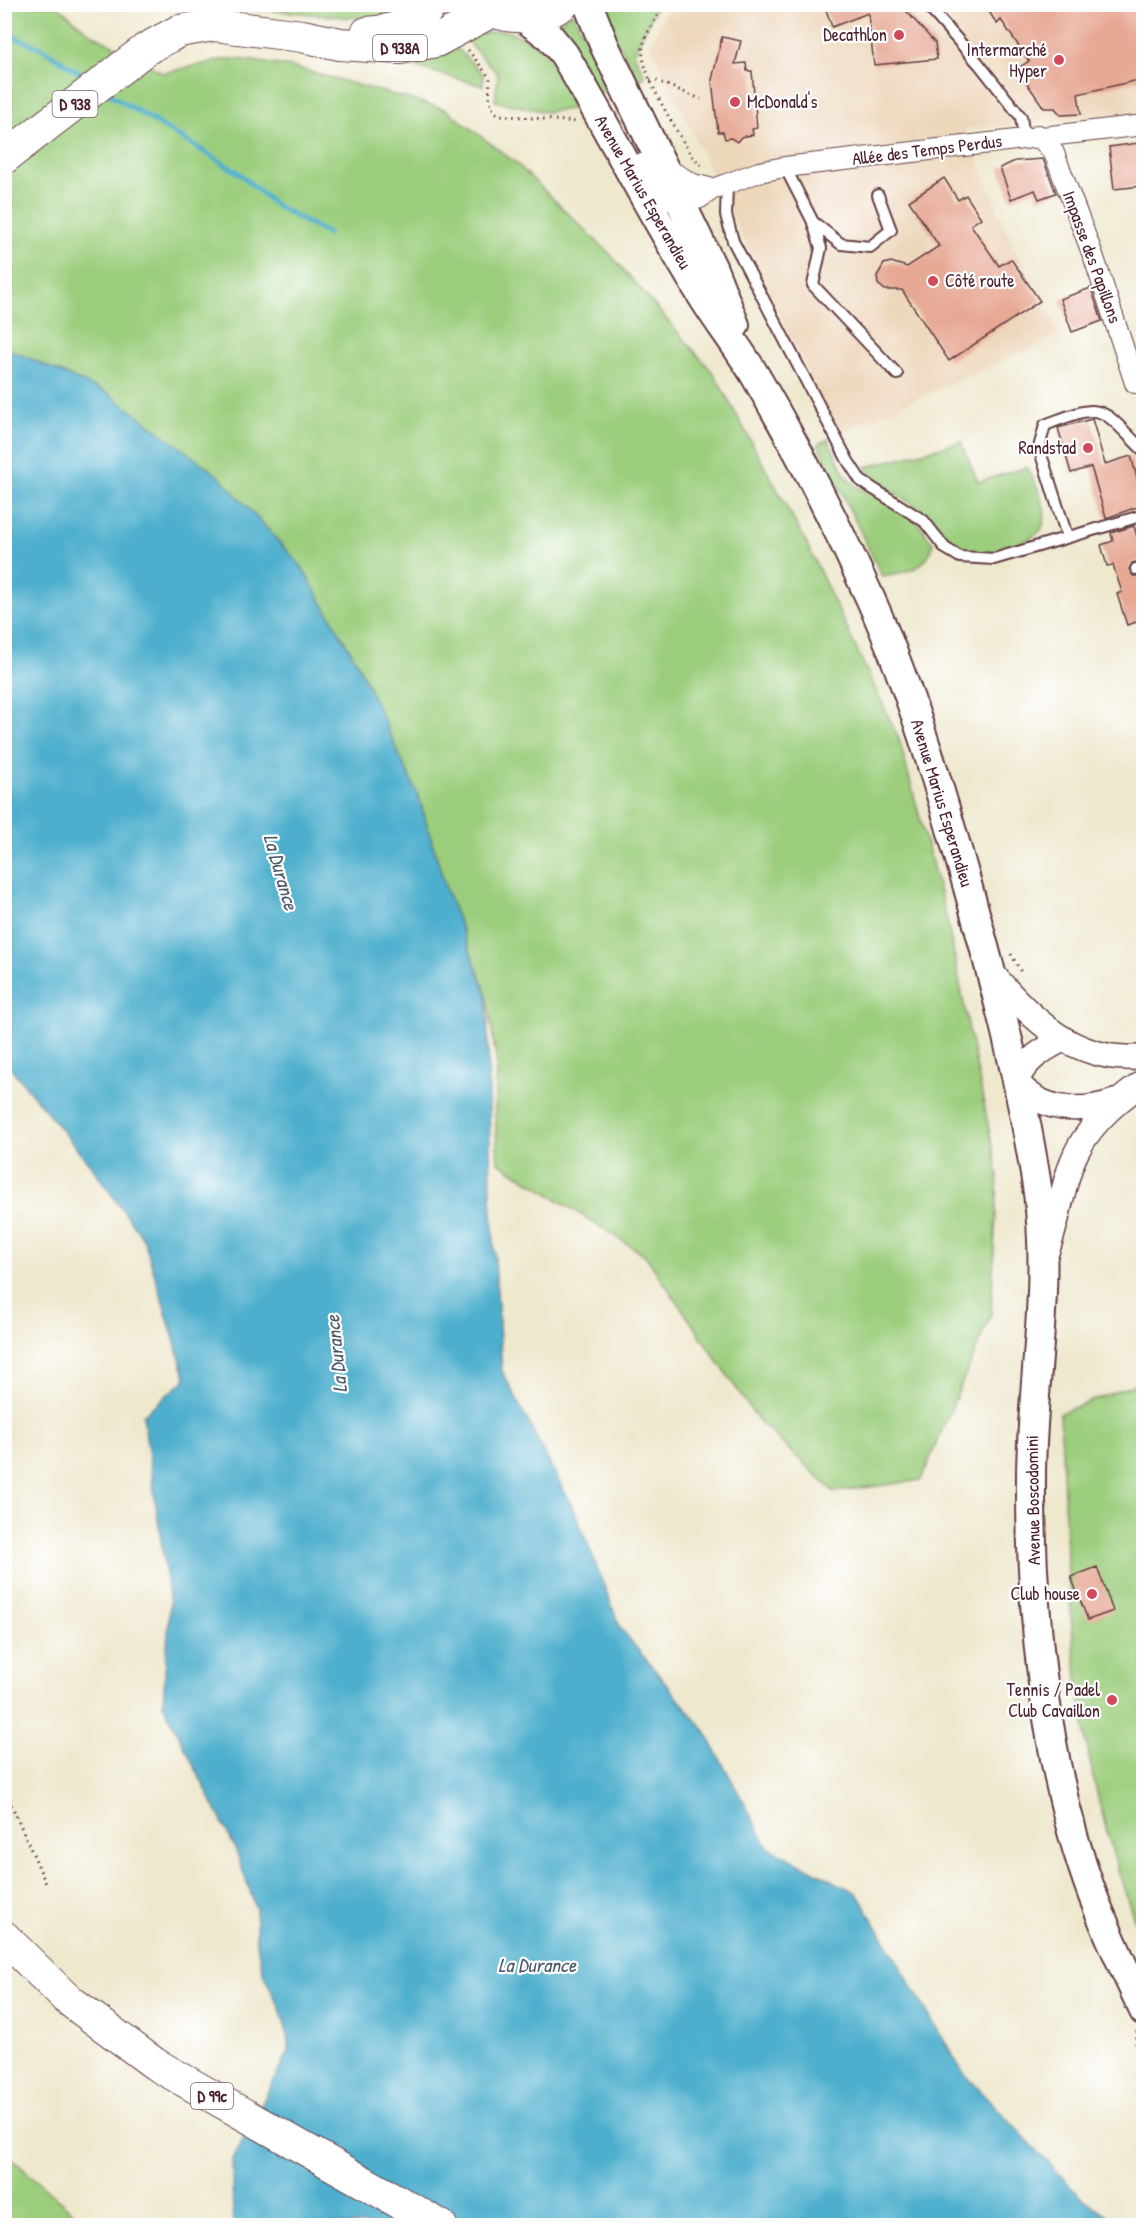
<svg xmlns="http://www.w3.org/2000/svg" width="1148" height="2230" font-family="'Patrick Hand',sans-serif">
<style>
.built{fill:#edd7bb}
.green{fill:#9bcd7c;stroke:#727654;stroke-width:1.5}
.water{fill:#4eafcd;stroke:#4c677c;stroke-width:1.5}
.lines{fill:none;stroke-linecap:round;stroke-linejoin:round}
.stream{stroke:#4eafcd;stroke-width:5}
.building{fill:#e7a894}
.service-casing{stroke:#633d43;stroke-width:14}
.minor-casing{stroke:#633d43;stroke-width:22}
.tertiary-casing{stroke:#633d43;stroke-width:27}
.secondary-casing{stroke:#633d43;stroke-width:32}
.primary-casing{stroke:#633d43;stroke-width:34}
.path{stroke:#633d43;stroke-width:3;stroke-dasharray:1.5 4.5;stroke-linecap:butt}
.service{stroke:#fff;stroke-width:10}
.minor{stroke:#fff;stroke-width:20}
.tertiary{stroke:#fff;stroke-width:24}
.secondary{stroke:#fff;stroke-width:28}
.primary{stroke:#fff;stroke-width:32}
.poi-dot{fill:#d1495b;stroke:#fff;stroke-width:2}
.labels{text-anchor:middle;stroke-width:4.5;stroke-linejoin:round;paint-order:stroke}
.shield{fill:#fff;stroke:#80626b;stroke-width:1.5}
.shield-label{font-size:16px;font-weight:bold;fill:#4a1f2b}
.poi-label{font-size:18px;fill:#4a1f2b;stroke:#fff;text-anchor:end}
.street-label{font-size:18px;fill:#4a1f2b;stroke:#fff}
.water-label{font-size:20px;font-style:italic;fill:#4c596c;stroke:#fff}
</style>
<rect width="100%" height="100%" fill="#fff"/>
<filter id="ink" filterUnits="userSpaceOnUse"><feTurbulence type="fractalNoise" baseFrequency=".0167" numOctaves="2"/><feDisplacementMap in="SourceGraphic" scale="12" xChannelSelector="R" yChannelSelector="G"/><feConvolveMatrix kernelMatrix="1 2 1 2 8 2 1 2 1" color-interpolation-filters="sRGB"/></filter>
<filter id="wash" filterUnits="userSpaceOnUse"><feTurbulence type="fractalNoise" baseFrequency=".008" numOctaves="4" result="noise"/><feDisplacementMap in="SourceGraphic" scale="24" xChannelSelector="R" yChannelSelector="G"/><feGaussianBlur stdDeviation="1.35" result="paint"/><feColorMatrix in="noise" values="0 0 0 0 0 0 0 0 0 0 0 0 0 0 0 0 0 1.4 0 .05"/><feComposite in="paint" operator="in"/></filter>
<g filter="url(#wash)">
<rect width="100%" height="100%" fill="#eee8cd"/>
<path class="built" d="M668,5H1143V113L965,129L1012,244L1061,335L837,434L650,45Z"/>
<path class="green" d="M421,4L400,17L354,18L211,5Z
M601,4L657,5L634,53L645,77L638,80L607,23Z
M4,5H57L87,31L163,73L226,59H239L292,67L445,109L516,163L609,253L714,374L805,540L899,739L947,920L998,1174L991,1314L921,1480L834,1492L758,1420L645,1255L498,1162L495,1110L497,1065L487,995L446,889L419,798L358,664L301,566L18,354L5,347Z
M573,13L611,87L596,95L549,26Z
M502,30C552,44 558,68 581,108L546,112L495,101L498,74L469,43L473,35Z
M458,49L483,74V86L406,64L429,59Z
M828,439L845,475L856,486L913,515L933,544C926,571 906,572 882,576L818,444Z
M961,442L978,482L1027,467C1035,483 1051,510 1042,528C1035,543 975,559 961,552C946,545 942,528 931,518C909,499 883,491 866,467Z
M1143,1381V1944C1121,1884 1102,1820 1089,1757C1068,1643 1066,1527 1060,1413Z
M5,2153L88,2225H5Z"/>
<path class="water" d="M4,347L109,394L220,477L301,566L358,664L419,798L446,889L487,995L491,1197L502,1371L576,1514L621,1629L705,1731L768,1847L857,1893L962,2071L1080,2196L1121,2225H233L232,2161L289,2051L287,2032L279,2006L264,1976L256,1941V1909L235,1848L163,1704L170,1603L143,1415L186,1379L144,1240L92,1167L5,1061Z"/>
<g class="lines">
<path class="stream" d="M4,32L43,49L89,79
M106,92L239,173L275,205L328,234"/>
</g>
<g id="blocks">
<path class="building" d="M824,4H900L935,43L937,59L874,65L868,13L832,27Z
M984,4H1143V79L1078,94L1081,114L1061,115L1055,108H1044L1017,69L1029,61L1001,20L997,24Z
M722,37L741,41L735,64L746,63L747,71H752L757,128L752,129L753,135L741,137L737,142L731,138L725,139L723,132H718L712,80Z
M1139,143L1141,159H1143V186L1114,189L1109,147Z
M1043,159L1056,193L1039,199L1035,190L1011,199L1000,168L1015,161Z
M944,178L958,200L966,195L981,218L971,225L999,266L1011,259L1040,301L949,361L902,290H885L878,284L877,276L884,264L891,262L907,267L939,246L909,201Z
M1091,288L1102,321L1072,332L1060,299Z
M1092,419L1105,464L1131,456L1143,500V505L1106,518L1091,467L1071,473L1058,428Z
M1134,526L1139,543L1143,542V561L1132,563L1129,569L1133,576H1143V620L1127,625L1117,594L1122,592L1113,565L1107,566L1101,545L1113,541L1111,533Z
M1097,1567L1113,1611L1088,1620L1071,1577Z"/>
</g>
</g>
<g filter="url(#ink)">
<use href="#blocks" fill-opacity="0" stroke="#633d43" stroke-width="1.5"/>
<g class="lines">
<g class="service-casing">
<path id="service" d="M926,4L979,64L1021,117L1024,138
M785,167L813,222L841,244L870,247L891,230L878,195
M727,185L726,215L733,241L848,461L861,481L924,521L945,548L960,557L994,559L1144,515
M813,223L821,248L813,285L897,374
M1067,536L1039,448L1045,425C1106,401 1099,407 1144,451
M1136,569L1144,568"/>
</g>
<g class="minor-casing">
<path id="minor" d="M1038,135L1054,153L1094,258L1135,383
M640,164L659,193L670,200L682,203L700,198L713,189L759,172L785,167L1144,125
M664,167L693,184L713,189"/>
</g>
<g class="tertiary-casing">
<path id="tertiary" d="M991,972C1032,1019 1075,1064 1144,1057
M1062,1040C1040,1051 1028,1059 1016,1080C1040,1113 1081,1113 1116,1101
M1044,1258C1058,1227 1060,1192 1073,1160C1086,1127 1115,1102 1144,1082"/>
</g>
<g class="secondary-casing">
<path id="secondary" d="M588,4L605,47L713,269L735,325
M523,17L550,37L564,54C612,135 654,219 704,299C721,326 740,350 756,377C798,449 837,525 871,600C911,690 938,783 965,877C994,981 1022,1086 1038,1193C1051,1286 1032,1381 1031,1474C1030,1610 1045,1769 1093,1896C1108,1935 1126,1973 1144,2011"/>
</g>
<g class="primary-casing">
<path id="primary" d="M479,4C504,20 537,21 563,4
M367,33C392,31 416,25 432,4
M4,158L146,49L179,31L214,25L302,36L340,44L400,48L436,41L492,11
M4,1937L66,1998L155,2064L441,2226"/>
</g>
<path class="path" d="M662,4C658,18 646,32 643,46C638,72 678,131 691,155L701,165
M468,50L490,78C490,91 486,107 499,115L576,122
M650,81H657L701,99
M1011,954L1021,972
M4,1788L47,1886
M1137,2031L1136,2045L1144,2060"/>
<use href="#service" class="service"/>
<use href="#minor" class="minor"/>
<use href="#tertiary" class="tertiary"/>
<use href="#secondary" class="secondary"/>
<use href="#primary" class="primary"/>
</g>
</g>
<g class="poi-dot">
<circle cx="899" cy="35" r="6"/>
<circle cx="1059" cy="60" r="6"/>
<circle cx="735" cy="102" r="6"/>
<circle cx="933" cy="281" r="6"/>
<circle cx="1088" cy="448" r="6"/>
<circle cx="1092" cy="1594" r="6"/>
<circle cx="1112" cy="1700" r="6"/>
</g>
<g class="labels">
<g class="shield">
<rect x="373" y="35" width="54" height="26" rx="4.5"/>
<rect x="52.5" y="91" width="45" height="26" rx="4.5"/>
<rect x="191" y="2083" width="42" height="26" rx="4.5"/>
</g>
<g class="shield-label">
<text x="400" y="54">D 938A</text>
<text x="75" y="110">D 938</text>
<text x="212" y="2102">D 99c</text>
</g>
<g class="poi-label">
<text x="887" y="41">Decathlon</text>
<text x="1047" y="56">Intermarché<tspan x="1047" dy="21">Hyper</tspan></text>
<text x="747" y="108" text-anchor="start">McDonald's</text>
<text x="945" y="287" text-anchor="start">Côté route</text>
<text x="1076" y="454">Randstad</text>
<text x="1080" y="1600">Club house</text>
<text x="1100" y="1696">Tennis / Padel<tspan x="1100" dy="21">Club Cavaillon</tspan></text>
</g>
<g class="street-label">
<text transform="translate(927 150) rotate(-7)" y="6">Allée des Temps Perdus</text>
<text transform="translate(643 192) rotate(60)" y="6">Avenue Marius Esperandieu</text>
<text transform="translate(1092 257) rotate(70)" y="6">Impasse des Papillons</text>
<text transform="translate(942 803) rotate(73)" y="6">Avenue Marius Esperandieu</text>
<text transform="translate(1033 1500) rotate(-91)" y="6">Avenue Boscodomini</text>
</g>
<g class="water-label">
<text transform="translate(281 872) rotate(74)" y="7">La Durance</text>
<text transform="translate(336 1354) rotate(-96)" y="7">La Durance</text>
<text x="537" y="1972">La Durance</text>
</g>
</g>
<rect width="1148" height="2230" fill="none" stroke="#fff" stroke-width="24"/>
</svg>
